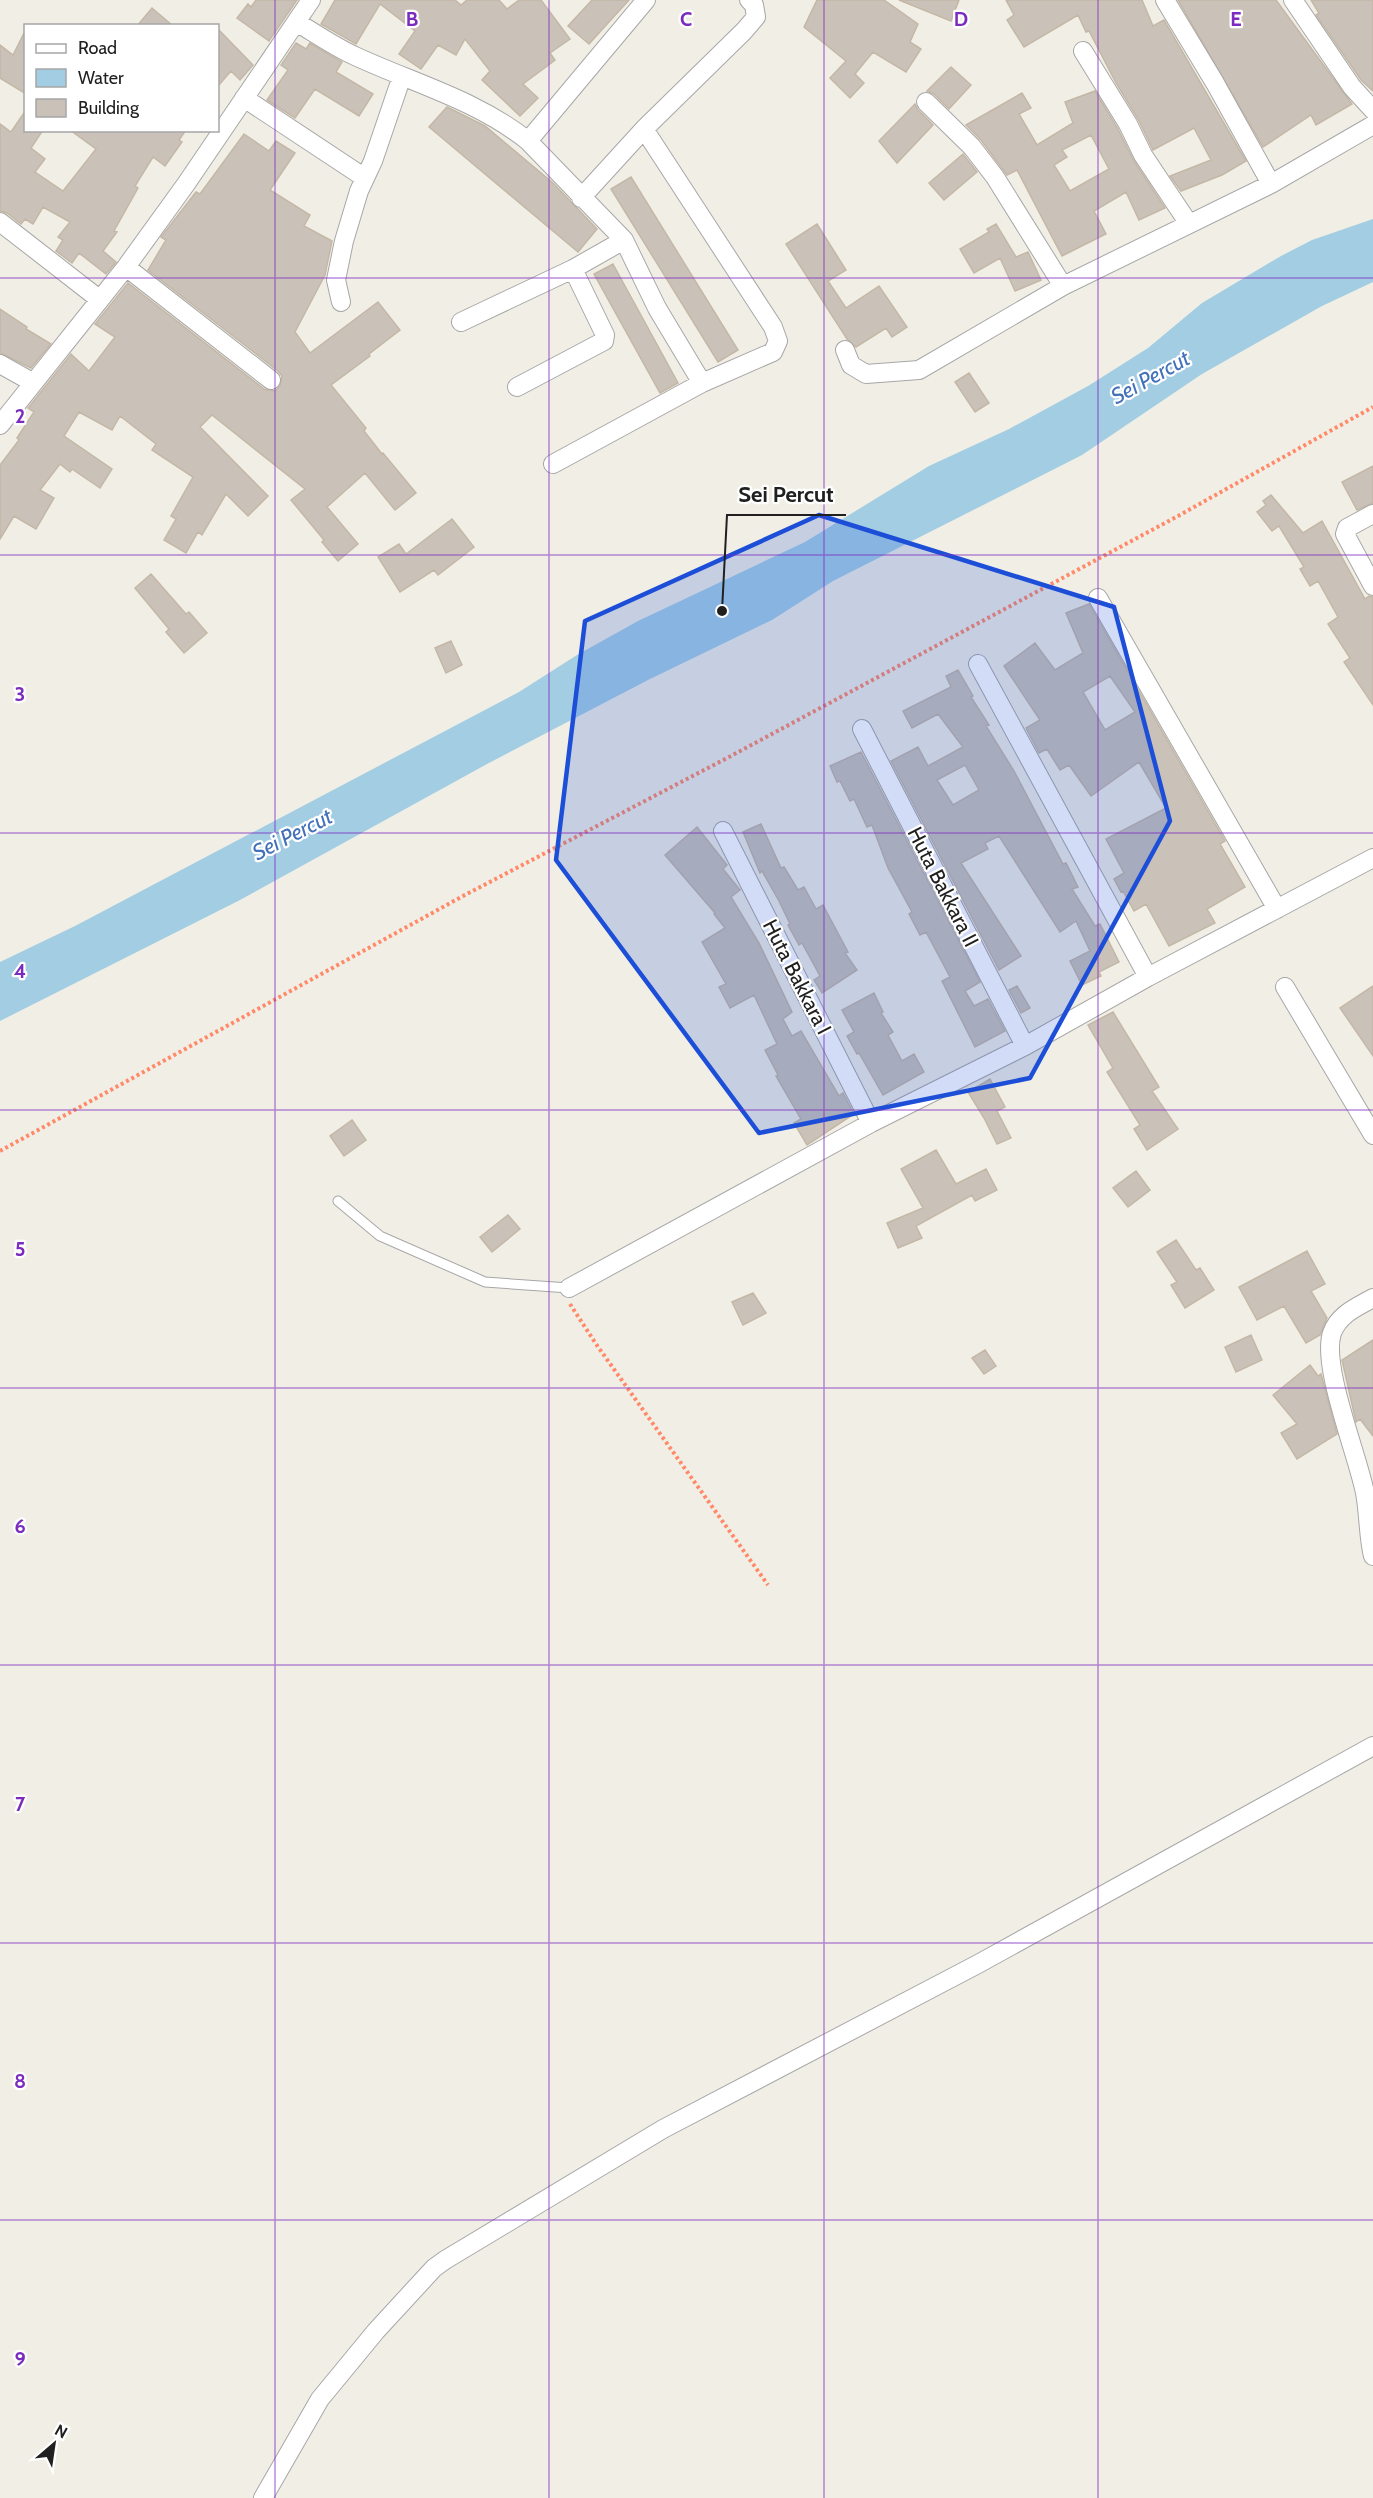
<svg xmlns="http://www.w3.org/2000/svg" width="1373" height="2498" viewBox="0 0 1373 2498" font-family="Cabin,sans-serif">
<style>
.water{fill:#a2cde3}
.building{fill:#cac2b8;stroke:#c4b7a6;stroke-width:1.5;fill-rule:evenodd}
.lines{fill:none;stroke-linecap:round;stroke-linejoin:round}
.service-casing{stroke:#a7a7a7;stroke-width:11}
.minor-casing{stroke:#a7a7a7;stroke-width:20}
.path{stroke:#ff8969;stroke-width:4;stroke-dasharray:3 3;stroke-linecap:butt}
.service{stroke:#fff;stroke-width:9}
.minor{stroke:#fff;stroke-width:18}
.marked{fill:#1d4ed8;fill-opacity:0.2;stroke:#1d4ed8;stroke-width:4.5;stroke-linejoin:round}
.grid{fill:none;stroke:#7b2cbf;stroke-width:1.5;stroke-opacity:0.55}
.labels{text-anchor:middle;stroke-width:4.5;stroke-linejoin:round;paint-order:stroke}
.street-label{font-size:21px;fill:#202020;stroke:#fff}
.water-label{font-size:22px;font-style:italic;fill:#4371b9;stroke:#fff}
.grid-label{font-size:20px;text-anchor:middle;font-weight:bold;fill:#7b2cbf;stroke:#fff;stroke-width:4.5;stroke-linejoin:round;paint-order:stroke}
.leader{fill:none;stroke:#202020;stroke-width:2}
.callout-dot{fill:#202020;stroke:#fff;stroke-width:2}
.callout-label{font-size:22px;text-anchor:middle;font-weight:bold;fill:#202020;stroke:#fff;stroke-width:4.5;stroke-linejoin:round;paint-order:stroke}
</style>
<rect width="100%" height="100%" fill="#f1efe5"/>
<path class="water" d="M 1373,219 L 1373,282 L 1322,306 L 1202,374 L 1082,455 L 833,581 L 772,620 L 648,680 L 487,764 L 240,900 L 0,1021 L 0,962 L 75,926 L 519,692 L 577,655 L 638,621 L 805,542 L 929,466 L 1009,429 L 1088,386 L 1148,348 L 1202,303 L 1281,256 L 1312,240 Z"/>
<path class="building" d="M 256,0 L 297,0 L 269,41 L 237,18 L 248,4 L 251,7 Z
M 335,0 L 455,0 L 461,5 L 467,0 L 499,0 L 507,9 L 519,0 L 541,0 L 570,39 L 550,53 L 555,60 L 523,84 L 538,98 L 520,116 L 482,80 L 490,71 L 465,39 L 456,55 L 438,45 L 421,69 L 399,54 L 415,31 L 380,4 L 356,44 L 321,24 Z
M 592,0 L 629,0 L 589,44 L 568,26 Z
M 817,0 L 884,0 L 918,24 L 910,42 L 921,49 L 906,72 L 873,52 L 855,74 L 864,83 L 850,98 L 830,78 L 846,61 L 804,27 Z
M 899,0 L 959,0 L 951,21 Z
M 1006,0 L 1142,0 L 1153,26 L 1164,20 L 1246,161 L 1222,175 L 1181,191 L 1170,176 L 1211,160 L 1194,128 L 1153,150 L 1138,119 L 1116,83 L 1089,31 L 1086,32 L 1078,15 L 1024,47 L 1007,20 L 1014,15 Z
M 1178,0 L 1276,0 L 1352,104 L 1316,125 L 1311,115 L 1263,147 Z
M 1311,0 L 1373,0 L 1373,91 L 1361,80 L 1316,15 L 1319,13 Z
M 152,8 L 173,26 L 137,26 Z
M 26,29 L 26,94 L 0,78 L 0,45 L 13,55 Z
M 218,29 L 253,65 L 240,80 L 231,71 L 218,86 Z
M 296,43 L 306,49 L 310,43 L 342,62 L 336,72 L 373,94 L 359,116 L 315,89 L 295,118 L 267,100 L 288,70 L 281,65 Z
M 951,67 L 971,85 L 949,109 L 934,94 L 927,91 Z
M 1095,91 L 1118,129 L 1134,161 L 1165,208 L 1139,220 L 1126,192 L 1094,211 L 1106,234 L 1062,256 L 1017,170 L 1007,175 L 981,140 L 966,125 L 1022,93 L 1031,108 L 1019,114 L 1037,145 L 1073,123 L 1065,102 ZM 1091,135 L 1109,169 L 1070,191 L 1054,165 L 1067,157 L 1062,150 Z
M 915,104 L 918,110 L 933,125 L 897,163 L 879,141 Z
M 447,107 L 485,126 L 553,183 L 597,229 L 578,252 L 429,127 Z
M 26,110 L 26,130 L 43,130 L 31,148 L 45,159 L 35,172 L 63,191 L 96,149 L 70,130 L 186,130 L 179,140 L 182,142 L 165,166 L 153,157 L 135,186 L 138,188 L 114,231 L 117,232 L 103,251 L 116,262 L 106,274 L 79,253 L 72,263 L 56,251 L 63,240 L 58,237 L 70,222 L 43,207 L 33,224 L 25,219 L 21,224 L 7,213 L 0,211 L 0,124 L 11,132 Z
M 244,134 L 269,151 L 276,141 L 295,153 L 270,190 L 310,215 L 304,226 L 332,241 L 325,275 L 295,332 L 310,353 L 378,302 L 400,330 L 369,354 L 370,356 L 331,385 L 366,428 L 364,431 L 382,454 L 383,453 L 416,493 L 395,510 L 365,473 L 327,507 L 358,544 L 338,561 L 322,542 L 324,540 L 291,500 L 305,489 L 212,415 L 200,427 L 268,496 L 248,516 L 226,494 L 202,535 L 198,532 L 186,553 L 164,540 L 176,519 L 171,516 L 193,477 L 152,450 L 156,444 L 120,416 L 112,430 L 79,412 L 64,436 L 112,469 L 100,488 L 72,469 L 70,472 L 60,464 L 40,490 L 54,498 L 36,529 L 14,516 L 0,539 L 0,465 L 19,440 L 17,438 L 34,412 L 28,408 L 71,354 L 89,371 L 115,337 L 95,324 L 128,283 L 264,389 L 275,391 L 280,386 L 282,376 L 278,371 L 148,270 L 166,240 L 161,237 L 196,192 L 200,194 Z
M 963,154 L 977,172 L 944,200 L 929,183 Z
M 631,177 L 738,350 L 718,362 L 611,189 Z
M 817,224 L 846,270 L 828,281 L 846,308 L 879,286 L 907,327 L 892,337 L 886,328 L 856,347 L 847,339 L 786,244 Z
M 996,224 L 1016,257 L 1028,252 L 1041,280 L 1015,291 L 1000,258 L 974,273 L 960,249 L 989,232 L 987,229 Z
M 613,264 L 678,383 L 660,393 L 594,274 Z
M 0,309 L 27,327 L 26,329 L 51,344 L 31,368 L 0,353 Z
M 969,373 L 989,403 L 975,412 L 955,382 Z
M 1373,466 L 1373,503 L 1357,510 L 1342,482 Z
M 1271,495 L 1303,533 L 1322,521 L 1365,599 L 1369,596 L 1373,597 L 1373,705 L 1344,662 L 1350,658 L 1328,624 L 1338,617 L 1318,581 L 1310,586 L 1300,569 L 1304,567 L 1279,526 L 1272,531 L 1257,512 L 1266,505 L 1263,501 Z
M 452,519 L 474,547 L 438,575 L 434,570 L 400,592 L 378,557 L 399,544 L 406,554 Z
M 151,574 L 186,614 L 189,612 L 207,633 L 184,653 L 166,632 L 169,629 L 135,588 Z
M 1089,604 L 1225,841 L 1220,844 L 1245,887 L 1207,909 L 1215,923 L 1169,946 L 1146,904 L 1134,911 L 1123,891 L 1121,892 L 1114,879 L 1124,873 L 1106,839 L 1166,808 L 1139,762 L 1091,796 L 1069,765 L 1060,770 L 1047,749 L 1039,753 L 1026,728 L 1040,720 L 1004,666 L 1035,643 L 1055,670 L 1083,653 L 1066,613 ZM 1110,676 L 1135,712 L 1105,730 L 1083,692 Z
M 451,641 L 462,665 L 446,673 L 435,648 Z
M 958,670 L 973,696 L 971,697 L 989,725 L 986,726 L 1014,771 L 1063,864 L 1066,863 L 1078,887 L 1072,889 L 1095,926 L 1100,924 L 1119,962 L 1099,972 L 1101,976 L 1082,985 L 1070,961 L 1090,951 L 1076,921 L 1060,932 L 999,836 L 985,843 L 988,849 L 961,863 L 1021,956 L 999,970 L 891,761 L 918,747 L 928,766 L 963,747 L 938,714 L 912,728 L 903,711 L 951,687 L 946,676 ZM 965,765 L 979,790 L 953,805 L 937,780 Z
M 861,752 L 980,982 L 965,991 L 974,1006 L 988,999 L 1005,1031 L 975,1047 L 942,981 L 950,977 L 926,932 L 920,935 L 909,914 L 912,912 L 888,868 L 872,825 L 867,827 L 854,799 L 850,801 L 840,781 L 837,782 L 830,766 Z
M 761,824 L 781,868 L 784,867 L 798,890 L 804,887 L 816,909 L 823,905 L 848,952 L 845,953 L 857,970 L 822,993 L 814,980 L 820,976 L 802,943 L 799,945 L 788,925 L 790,924 L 779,901 L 762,871 L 760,873 L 743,832 Z
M 697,827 L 727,865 L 723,869 L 740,890 L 731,897 L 759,943 L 792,1012 L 783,1019 L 792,1036 L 801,1031 L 839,1096 L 843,1093 L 854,1114 L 807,1145 L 794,1123 L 801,1119 L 776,1076 L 778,1075 L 765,1050 L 777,1044 L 754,995 L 730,1008 L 719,987 L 726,984 L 702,942 L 725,928 L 714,914 L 715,913 L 665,855 Z
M 1017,986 L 1030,1008 L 1021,1013 L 1009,990 Z
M 1373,986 L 1373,1056 L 1340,1008 Z
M 874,993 L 883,1012 L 881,1013 L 893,1032 L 888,1035 L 902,1061 L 914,1054 L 924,1072 L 883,1095 L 859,1053 L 857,1054 L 847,1036 L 854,1032 L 842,1010 Z
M 1113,1012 L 1159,1087 L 1152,1091 L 1178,1129 L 1147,1150 L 1134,1129 L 1140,1125 L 1107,1072 L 1113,1068 L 1088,1025 Z
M 990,1079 L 1005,1107 L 997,1111 L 1011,1138 L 997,1144 L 984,1118 L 968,1092 Z
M 352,1120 L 366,1140 L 344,1156 L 330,1136 Z
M 936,1150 L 956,1184 L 986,1169 L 997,1190 L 975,1201 L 972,1195 L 916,1226 L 922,1238 L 898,1248 L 887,1223 L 923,1208 L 901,1169 Z
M 1136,1171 L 1150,1190 L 1128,1207 L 1113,1188 Z
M 508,1215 L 520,1229 L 492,1252 L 480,1237 Z
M 1176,1240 L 1196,1270 L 1200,1268 L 1214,1290 L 1185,1308 L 1171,1285 L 1177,1282 L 1157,1252 Z
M 1307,1251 L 1325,1284 L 1311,1291 L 1327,1318 L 1320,1335 L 1306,1343 L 1284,1306 L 1257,1320 L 1239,1287 Z
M 753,1293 L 766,1313 L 743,1325 L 732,1302 Z
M 1251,1335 L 1262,1360 L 1236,1372 L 1225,1347 Z
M 1373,1340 L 1373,1436 L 1360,1419 L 1356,1422 L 1342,1360 Z
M 985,1350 L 996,1366 L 984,1374 L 972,1358 Z
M 1310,1365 L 1318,1376 L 1321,1374 L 1337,1434 L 1297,1459 L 1281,1433 L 1297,1424 L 1273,1395 Z"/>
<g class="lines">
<g class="service-casing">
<path id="service" d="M 338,1201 L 380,1236 L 485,1282 L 569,1288"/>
</g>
<g class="minor-casing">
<path id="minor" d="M 1165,0 L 1215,83 L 1271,184
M 1293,0 L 1352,87 L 1373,110
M 296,22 C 315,33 335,47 355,56 C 413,83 477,100 528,141 L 646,0
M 1083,51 L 1128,124 L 1143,155 L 1189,224
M 244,98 L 365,178
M 926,102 L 972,147 L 995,177 L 1063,286
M 528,141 L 624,240 L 657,308 L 702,383 L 773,352 L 778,341 L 773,327 L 644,129
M 581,198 L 644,129 L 744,31 L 756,17 L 754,5 L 749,0
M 0,222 L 99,299
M 126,267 L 271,380
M 341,302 L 336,280 L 344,241 L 359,191 L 373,161 L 402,76
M 461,322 L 573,269 L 624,240
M 845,350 L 851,365 L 866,374 L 919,370 L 1063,286 L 1271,184 L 1373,125
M 0,364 L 32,382
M 517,387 L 604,341 L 605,335 L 573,269
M 0,425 L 126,267 L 186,184 L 311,0
M 553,464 L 702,383
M 1373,514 L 1347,528 L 1345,534 L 1373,586
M 1098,598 L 1277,909
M 978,664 L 1148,977
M 862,729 L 1025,1046
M 723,831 L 871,1123
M 1285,987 L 1373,1135
M 569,1288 L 871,1123 L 1025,1046 L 1148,977 L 1373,858
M 1373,1298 C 1357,1307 1339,1314 1332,1333 C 1321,1366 1358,1456 1365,1493 C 1369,1514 1368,1536 1373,1556
M 263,2498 L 320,2399 L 376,2331 L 434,2268 L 445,2260 L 663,2129 L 978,1964 L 1373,1746"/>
</g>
<path class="path" d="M 0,1151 L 463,896 L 729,757 L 1178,516 L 1373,407
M 570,1304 L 596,1344 L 768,1585"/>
<use href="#service" class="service"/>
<use href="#minor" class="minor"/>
</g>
<path class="marked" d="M 819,515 L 1114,607 L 1170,821 L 1030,1078 L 759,1133 L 556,860 L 585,621 Z"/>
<path class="grid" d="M 275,0 L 275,2498M 549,0 L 549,2498M 824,0 L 824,2498M 1098,0 L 1098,2498M 0,278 L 1373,278M 0,555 L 1373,555M 0,833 L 1373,833M 0,1110 L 1373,1110M 0,1388 L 1373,1388M 0,1665 L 1373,1665M 0,1943 L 1373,1943M 0,2220 L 1373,2220"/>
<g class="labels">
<g class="street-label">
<text transform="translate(943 887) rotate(63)" y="7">Huta Bakkara II</text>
<text transform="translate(797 977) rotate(63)" y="7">Huta Bakkara I</text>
</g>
<g class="water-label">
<text transform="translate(1150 377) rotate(-29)" y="8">Sei Percut</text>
<text transform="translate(292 834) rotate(-27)" y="8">Sei Percut</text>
</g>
</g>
<g class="grid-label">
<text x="412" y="26">B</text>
<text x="686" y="26">C</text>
<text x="961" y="26">D</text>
<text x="1236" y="26">E</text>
<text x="20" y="423">2</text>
<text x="20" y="701">3</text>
<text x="20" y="978">4</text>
<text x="20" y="1256">5</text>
<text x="20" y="1533">6</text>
<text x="20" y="1811">7</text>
<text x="20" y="2088">8</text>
<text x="20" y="2366">9</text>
</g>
<path class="leader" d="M722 611L727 515H846"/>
<circle class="callout-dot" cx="722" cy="611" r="6"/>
<g class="callout-label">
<text x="786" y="502">Sei Percut</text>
</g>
<rect x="24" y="24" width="195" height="108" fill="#ffffff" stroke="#a6a6a6" stroke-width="1.5"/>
<rect x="36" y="44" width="30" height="9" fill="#ffffff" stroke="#a6a6a6" stroke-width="1.5"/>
<text x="78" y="54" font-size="18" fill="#202020">Road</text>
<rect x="36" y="69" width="30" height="18" fill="#a2cde3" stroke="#a6a6a6" stroke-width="1.5"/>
<text x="78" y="84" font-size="18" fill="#202020">Water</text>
<rect x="36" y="99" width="30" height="18" fill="#cac2b8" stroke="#a6a6a6" stroke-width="1.5"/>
<text x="78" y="114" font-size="18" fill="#202020">Building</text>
<g transform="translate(54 2444) rotate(29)" stroke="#ffffff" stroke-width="4.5" paint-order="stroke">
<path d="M0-4.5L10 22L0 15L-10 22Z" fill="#202020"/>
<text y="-9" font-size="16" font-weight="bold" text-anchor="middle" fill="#202020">N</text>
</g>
</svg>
